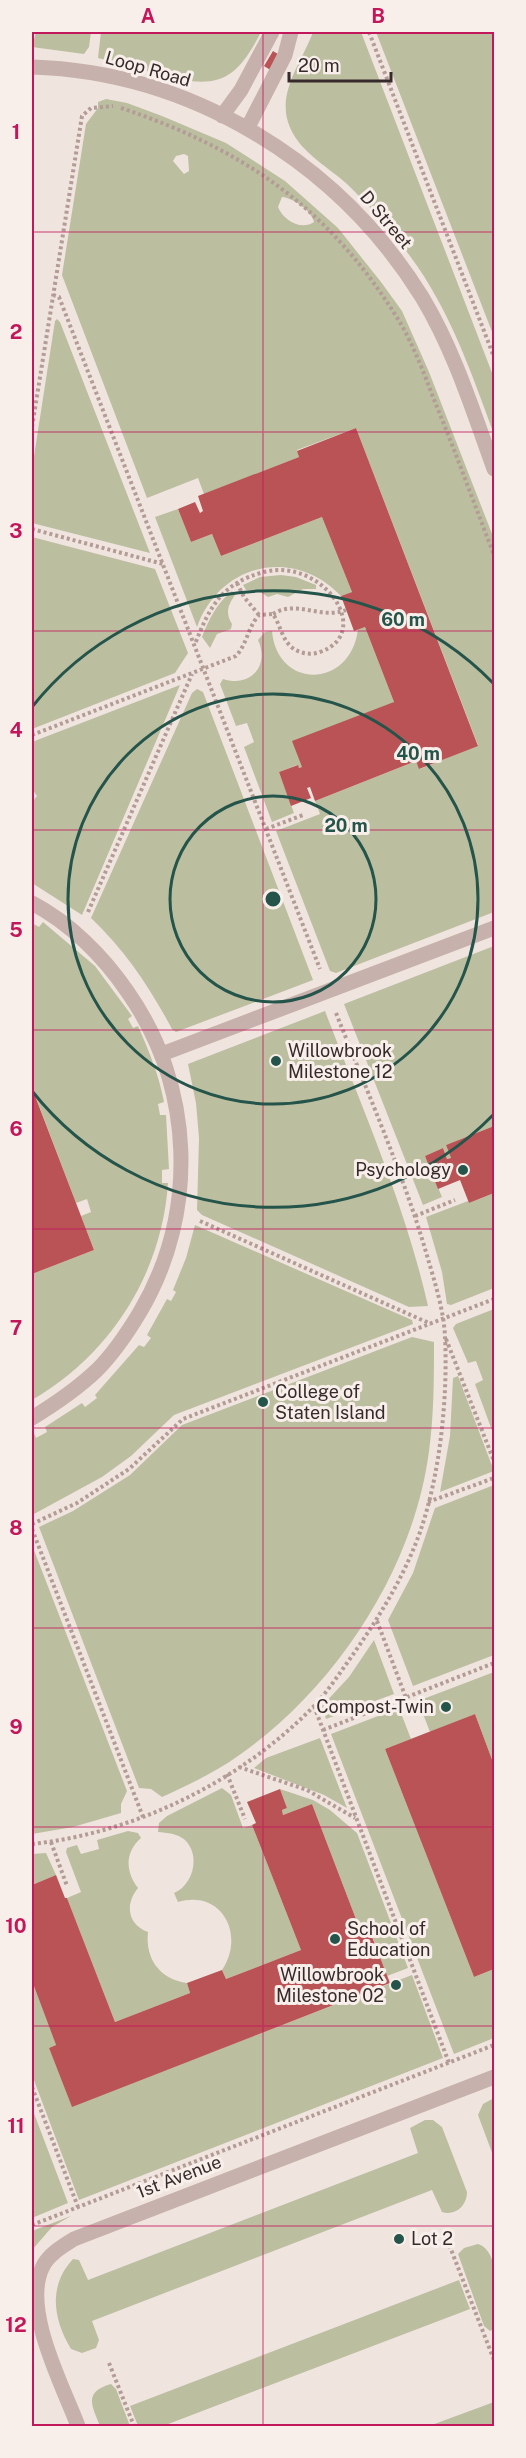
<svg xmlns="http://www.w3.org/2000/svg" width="526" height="2458" viewBox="0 0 526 2458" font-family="'Public Sans',sans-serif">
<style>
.green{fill:#bcbea0;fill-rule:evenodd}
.building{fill:#ba5355}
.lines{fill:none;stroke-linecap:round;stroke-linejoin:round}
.path{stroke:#b39b96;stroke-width:4;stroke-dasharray:3 3;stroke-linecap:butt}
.pedestrian{stroke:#c7b1ac;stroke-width:15}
.minor{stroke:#c7b1ac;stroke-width:15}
.grid{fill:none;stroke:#c2185b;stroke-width:1.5;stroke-opacity:0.55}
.ring{fill:none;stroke:#24544a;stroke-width:3}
.poi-dot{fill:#24544a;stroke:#f8efeb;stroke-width:2}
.labels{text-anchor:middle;stroke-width:6;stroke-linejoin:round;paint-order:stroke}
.street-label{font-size:18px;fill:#362b2a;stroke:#f8efeb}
.poi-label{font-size:18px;fill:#362b2a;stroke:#f8efeb;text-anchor:start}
.centre{fill:#24544a;stroke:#f8efeb;stroke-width:3}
.ring-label{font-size:18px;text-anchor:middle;font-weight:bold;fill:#24544a;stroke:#f8efeb;stroke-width:6;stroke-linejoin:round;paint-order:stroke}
.neatline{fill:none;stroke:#c2185b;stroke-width:2}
.grid-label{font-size:20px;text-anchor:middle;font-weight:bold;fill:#c2185b}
</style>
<rect width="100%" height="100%" fill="#f0e4df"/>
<path class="green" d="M 36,32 L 91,32 L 89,47 L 84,54 L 32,47 Z
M 101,32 L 261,32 C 235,84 215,89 161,75 C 140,69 119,64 98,58 Z
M 313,32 L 361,32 L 494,378 L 494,434 C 471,372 450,310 410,256 C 391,231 370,206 347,184 C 326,165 297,151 288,122 C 278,90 303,60 313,32 Z
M 376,32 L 494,32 L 494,337 Z
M 106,99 L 127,103 L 162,116 L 226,143 L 285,181 L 338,228 L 381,282 L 402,311 L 429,372 L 494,539 L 494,912 L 336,973 L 330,971 L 276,831 L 320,814 L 315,801 L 416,761 L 420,769 L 478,745 L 356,428 L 297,450 L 299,457 L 204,494 L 198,478 L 147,498 L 62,275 L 86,124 L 98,108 L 98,102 ZM 184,154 L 188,156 L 189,171 L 184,174 L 173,161 L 176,156 ZM 282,197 C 293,198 311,210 314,222 C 301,231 283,220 278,207 Z
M 57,319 L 60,322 L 150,553 L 32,523 L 32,469 L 55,321 Z
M 178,509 L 191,542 L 212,534 L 221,556 L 322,517 L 352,592 L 341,596 C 294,546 220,563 197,627 L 155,517 Z
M 32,537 L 155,569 L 188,653 L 175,673 L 32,729 Z
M 281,575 L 296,577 L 316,585 L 316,589 L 303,589 L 288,597 L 277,594 L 268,597 L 257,590 L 246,590 L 243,585 L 260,577 Z
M 232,591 L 235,595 C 228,605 225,613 232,624 L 231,629 L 217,634 L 210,648 L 202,637 C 209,619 217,603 232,591 Z
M 365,627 L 394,702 L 302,767 L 299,768 L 297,765 L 279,772 L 294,813 L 272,822 L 244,747 L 254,742 L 247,723 L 236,726 L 220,684 L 223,679 C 250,688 270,666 258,640 L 265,632 L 272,631 C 277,690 351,689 358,629 Z
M 180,685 L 82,915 L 32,883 L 32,802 L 37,796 L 32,789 L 33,785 L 32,742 Z
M 197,689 L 203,692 L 313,980 L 176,1032 L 172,1029 C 150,988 126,951 91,918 L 192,693 Z
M 43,922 L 95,966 L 132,1016 L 128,1019 L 133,1028 L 138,1026 C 149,1051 159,1075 164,1102 L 158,1104 L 160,1115 L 166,1115 L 169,1169 L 162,1170 L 162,1183 L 168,1183 C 162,1274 110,1355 32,1400 L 32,1274 L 94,1250 L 81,1216 L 91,1212 L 87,1199 L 76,1203 L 32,1087 L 32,923 L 39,927 Z
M 494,946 L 494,1126 L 446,1145 L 451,1158 L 447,1159 L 443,1148 L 425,1156 L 442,1197 L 423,1205 L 344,1004 Z
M 325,1011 C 362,1108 405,1204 428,1306 L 409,1307 L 202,1215 L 197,1210 L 199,1138 L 196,1103 L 188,1064 Z
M 494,1193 L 494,1288 L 451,1305 L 447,1304 L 442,1272 L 426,1217 L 468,1201 L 469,1203 Z
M 195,1225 L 412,1320 L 413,1324 L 174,1415 L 131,1456 L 102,1477 L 34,1514 L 32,1509 L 32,1434 L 34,1433 L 36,1438 L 47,1432 L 45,1427 L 82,1403 L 85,1407 L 97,1398 L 95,1395 L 139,1345 L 144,1347 L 151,1338 L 147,1335 L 167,1299 L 171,1301 L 176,1292 L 173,1290 L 186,1258 Z
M 494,1309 L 494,1436 L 475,1384 L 483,1380 L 476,1361 L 468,1363 L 453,1328 L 456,1324 Z
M 412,1337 L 434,1342 C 434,1379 434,1415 429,1451 C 414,1569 335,1689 238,1756 C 214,1773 188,1785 162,1797 L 151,1789 L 139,1788 L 39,1527 L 73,1511 L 130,1475 L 182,1425 Z
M 458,1376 L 494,1471 L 440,1492 L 450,1436 L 453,1378 Z
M 494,1485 L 494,1655 L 413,1686 L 388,1620 L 413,1573 L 435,1508 Z
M 32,1545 L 127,1791 L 121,1804 L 121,1813 L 73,1827 L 32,1834 Z
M 374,1640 L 394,1694 L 326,1719 L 322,1706 L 349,1677 Z
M 494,1672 L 494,1765 L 475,1714 L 430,1732 L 418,1701 Z
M 399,1708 L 411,1739 L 385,1749 L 474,1977 L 494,1969 L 494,2038 L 454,2054 L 331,1734 Z
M 320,1738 L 347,1808 L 324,1795 L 254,1768 L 266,1758 Z
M 222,1788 L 231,1795 L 243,1828 L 252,1825 L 301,1950 L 226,1979 L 222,1970 C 246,1934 221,1889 178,1902 L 174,1893 C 193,1885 201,1856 185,1840 C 177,1833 167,1833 158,1832 L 159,1823 L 167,1816 Z
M 280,1789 L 313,1800 L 330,1810 L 357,1833 L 408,1968 L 387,1976 L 368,1925 L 359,1927 L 312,1804 L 283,1815 L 282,1810 L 287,1808 Z
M 128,1831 L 138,1833 L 141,1838 C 125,1852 125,1871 138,1888 C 125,1904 127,1924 148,1932 C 145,1959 160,1979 187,1983 L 190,1993 L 115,2022 L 67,1898 L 81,1892 L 66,1852 L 67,1848 L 77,1845 L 81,1854 L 99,1849 L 97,1840 Z
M 46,1853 L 56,1875 L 32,1885 L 32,1854 Z
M 412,1975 L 443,2058 L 79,2200 L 32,2075 L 32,1981 L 56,2045 L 49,2048 L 72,2106 Z
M 494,2098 L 494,2158 L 478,2115 L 483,2104 Z
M 32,2108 L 68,2203 L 32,2218 Z
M 425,2120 L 433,2120 L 442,2127 L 467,2192 C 467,2206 455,2216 442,2212 L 432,2190 L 92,2321 L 99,2340 L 96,2348 L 82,2353 L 71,2349 C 53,2319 48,2286 73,2259 L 79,2260 L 88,2280 L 384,2166 L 418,2153 L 410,2128 Z
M 71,2216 L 52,2227 L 32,2250 L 32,2231 Z
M 478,2244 C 503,2252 495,2306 494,2329 L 490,2331 L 484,2326 L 458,2254 L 464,2248 Z
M 459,2280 L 470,2309 L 163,2426 L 138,2426 L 130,2406 Z
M 111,2384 L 116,2389 L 130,2426 L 100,2426 C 92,2406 83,2392 111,2384 Z
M 494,2402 L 494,2426 L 429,2426 Z"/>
<path class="building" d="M 273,51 L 281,56 L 272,71 L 264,66 Z
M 356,428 L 478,746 L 419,769 L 416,761 L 315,801 L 310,787 L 307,788 L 311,798 L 291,806 L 279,772 L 298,765 L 299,768 L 302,767 L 292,741 L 394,702 L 365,627 L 354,631 L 341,596 L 352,592 L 322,517 L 221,556 L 212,534 L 191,542 L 178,509 L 195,502 L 200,513 L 203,511 L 198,496 L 299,457 L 297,451 Z
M 32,1088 L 94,1250 L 32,1274 Z
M 494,1126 L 494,1193 L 469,1203 L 460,1180 L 438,1189 L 425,1156 L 443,1148 L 447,1159 L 451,1158 L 446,1145 Z
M 475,1714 L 494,1765 L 494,1969 L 474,1977 L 385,1749 Z
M 280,1789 L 287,1808 L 282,1810 L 283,1815 L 312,1804 L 359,1927 L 367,1924 L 390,1983 L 72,2107 L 49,2048 L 56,2045 L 32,1981 L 32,1885 L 56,1875 L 65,1898 L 67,1898 L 115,2022 L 190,1993 L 187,1983 L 222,1970 L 226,1979 L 301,1950 L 252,1825 L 256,1823 L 247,1802 Z"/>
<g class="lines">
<path class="path" d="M 369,32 L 494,357
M 121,108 C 241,148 328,207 396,316 C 414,344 425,377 437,407 C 457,456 475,506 494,555
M 53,295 L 59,297 L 320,969
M 32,427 L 82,116 L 91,108 L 113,106
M 32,529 L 163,564
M 237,583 L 244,597 L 259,615
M 273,614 C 297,599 321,620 346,610
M 32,735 L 236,656 C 247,644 248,627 259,615 L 273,614 C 281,626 282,641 294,649 C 302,654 312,655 320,652 C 375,633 323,557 264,572 C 222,583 210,606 195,644
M 266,829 L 303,815
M 88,912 L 192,674
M 415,1216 L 455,1200
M 200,1221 L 431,1324
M 446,1339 L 494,1461
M 428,1502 L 494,1478
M 32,1524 L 77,1503 L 129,1469 L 183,1419 L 494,1299
M 32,1529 L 143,1817
M 377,1621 L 406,1698
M 314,1706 L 449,2063
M 323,1730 L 494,1663
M 239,1767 L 307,1790 L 355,1818
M 227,1774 L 245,1819
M 51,1842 L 67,1886
M 32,1844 C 135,1833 242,1781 315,1705 C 327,1692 337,1677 347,1663 C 376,1622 403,1580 420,1532 C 440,1475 448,1397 445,1337 C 444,1311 435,1283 428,1259 C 404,1175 368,1094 336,1013
M 32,2087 L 78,2207
M 32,2225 L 494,2045
M 445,2234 L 494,2360
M 109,2363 L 134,2426"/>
<path class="pedestrian" d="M 32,903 C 70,923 103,956 127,991 C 194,1086 199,1212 140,1312 C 128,1332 114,1353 97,1370 C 77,1389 55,1404 32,1418
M 162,1054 L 494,928"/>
<path class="minor" d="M 32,67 C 191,72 338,162 422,297 C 454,350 473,411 494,469
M 222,116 L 241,90 L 272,32
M 248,127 L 285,55 L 291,32
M 78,2426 C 63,2386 21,2308 43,2266 C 49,2254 63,2246 74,2239 L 494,2077"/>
</g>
<path class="grid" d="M 263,32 L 263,2426M 32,232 L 494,232M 32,432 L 494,432M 32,631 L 494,631M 32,830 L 494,830M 32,1030 L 494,1030M 32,1229 L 494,1229M 32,1428 L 494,1428M 32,1628 L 494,1628M 32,1827 L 494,1827M 32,2026 L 494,2026M 32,2226 L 494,2226"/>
<g class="ring">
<circle cx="273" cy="899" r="103"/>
<circle cx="273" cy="899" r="205"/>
<path d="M493 1115A308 308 0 0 1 32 1091M32 707A308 308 0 0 1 493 683"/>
</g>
<g class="poi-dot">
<circle cx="276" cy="1061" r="6"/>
<circle cx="463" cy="1170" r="6"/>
<circle cx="263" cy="1402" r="6"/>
<circle cx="446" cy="1707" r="6"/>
<circle cx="335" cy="1939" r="6"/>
<circle cx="396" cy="1985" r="6"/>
<circle cx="399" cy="2239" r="6"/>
</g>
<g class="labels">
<g class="street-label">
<text transform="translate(148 69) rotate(16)" y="6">Loop Road</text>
<text transform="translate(386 220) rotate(50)" y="6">D Street</text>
<text transform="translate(179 2177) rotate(-21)" y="6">1st Avenue</text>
</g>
<g class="poi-label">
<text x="288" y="1057">Willowbrook<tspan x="288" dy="21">Milestone 12</tspan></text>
<text x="451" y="1176" text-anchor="end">Psychology</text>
<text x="275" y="1398">College of<tspan x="275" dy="21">Staten Island</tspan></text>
<text x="434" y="1713" text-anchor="end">Compost-Twin</text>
<text x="347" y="1935">School of<tspan x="347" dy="21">Education</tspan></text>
<text x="384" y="1981" text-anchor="end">Willowbrook<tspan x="384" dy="21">Milestone 02</tspan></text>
<text x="411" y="2245">Lot 2</text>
</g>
</g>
<circle cx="273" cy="899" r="9" class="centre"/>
<g class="ring-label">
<text x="403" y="626">60 m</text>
<text x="418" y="760">40 m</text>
<text x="346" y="832">20 m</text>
</g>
<rect width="526" height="2458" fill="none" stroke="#f8efeb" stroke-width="66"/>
<path d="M289 72v9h102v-9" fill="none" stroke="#362b2a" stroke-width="3"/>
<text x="298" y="72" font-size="18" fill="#362b2a" stroke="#f8efeb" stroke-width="4.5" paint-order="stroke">20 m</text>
<rect x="33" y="33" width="460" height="2392" class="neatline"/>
<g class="grid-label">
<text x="148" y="23">A</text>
<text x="378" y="23">B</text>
<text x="16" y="139">1</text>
<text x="16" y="339">2</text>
<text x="16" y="538">3</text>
<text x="16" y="737">4</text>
<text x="16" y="937">5</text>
<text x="16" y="1136">6</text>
<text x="16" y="1335">7</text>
<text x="16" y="1535">8</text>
<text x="16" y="1734">9</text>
<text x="16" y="1933">10</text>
<text x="16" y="2133">11</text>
<text x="16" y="2332">12</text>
</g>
</svg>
